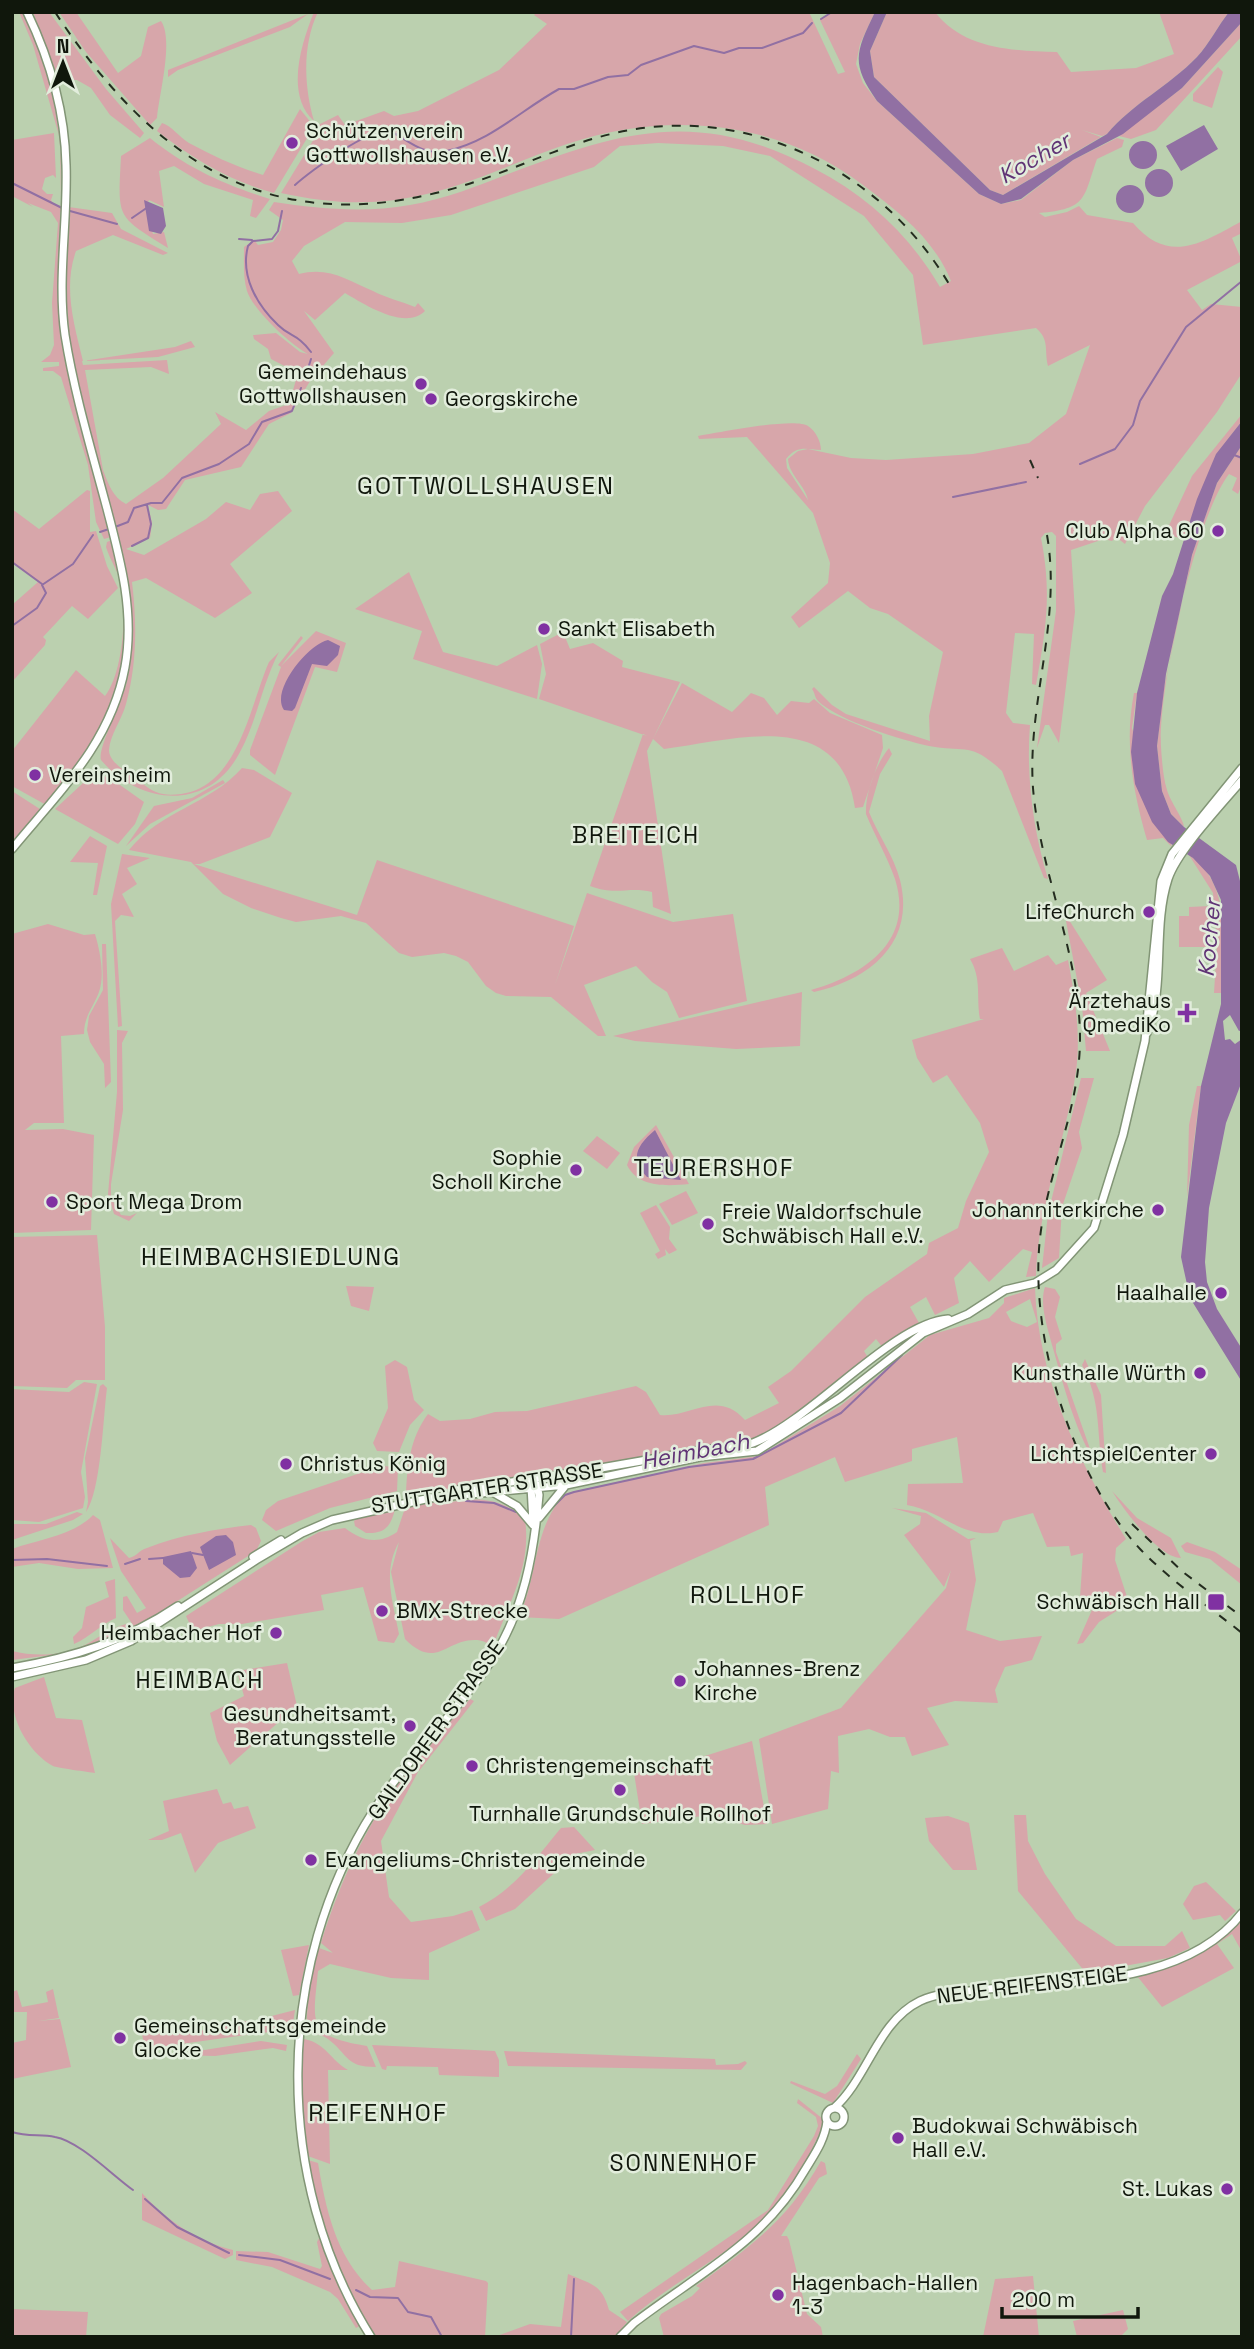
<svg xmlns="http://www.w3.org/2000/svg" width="1254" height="2349" viewBox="0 0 1254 2349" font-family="'Space Grotesk',sans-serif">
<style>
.green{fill:#d7a6aa;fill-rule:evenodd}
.water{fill:#9170a3}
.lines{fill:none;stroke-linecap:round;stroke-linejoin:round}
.stream{stroke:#9170a3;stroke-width:2}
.secondary-casing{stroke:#829576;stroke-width:10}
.primary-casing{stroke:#829576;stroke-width:10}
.secondary{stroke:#fff;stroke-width:7}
.primary{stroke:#fff;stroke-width:7}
.rail{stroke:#242c1f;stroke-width:2;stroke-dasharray:9 9;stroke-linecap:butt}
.poi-dot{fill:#8031a2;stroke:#e2eddc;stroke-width:2.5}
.labels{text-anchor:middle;stroke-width:5;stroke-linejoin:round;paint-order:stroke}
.poi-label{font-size:21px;fill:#10170c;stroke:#e2eddc;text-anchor:start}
.street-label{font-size:21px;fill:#10170c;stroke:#e2eddc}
.water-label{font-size:23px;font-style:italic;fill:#603375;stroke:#e2eddc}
.neighbourhood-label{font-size:23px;letter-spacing:2px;fill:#10170c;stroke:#e2eddc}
.quarter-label{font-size:24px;letter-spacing:2px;fill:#10170c;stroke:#e2eddc}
</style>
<rect width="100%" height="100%" fill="#bbd0af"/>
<path class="green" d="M 19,12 L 25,12 C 52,78 64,129 61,200 L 60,139 L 33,45 Z
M 33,12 L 49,12 L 106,89 L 144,133 L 140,138 L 110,115 L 91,88 L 77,80 L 58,79 Z
M 59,12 L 76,12 L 118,73 L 141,56 L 148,27 L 161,21 C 174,40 159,95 157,118 L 150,125 L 86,52 Z
M 314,12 L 318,12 C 302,45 304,87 314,121 C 285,95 301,44 314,12 Z
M 537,12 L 809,12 L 838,74 L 845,72 L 820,20 L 833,12 L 875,12 L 860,44 L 856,64 L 863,83 L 877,101 L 979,194 L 1001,204 L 1021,200 L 1073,160 L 1117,138 L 1124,140 L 1122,147 L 1097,159 C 1083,198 1088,209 1039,213 L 1045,217 L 1067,212 L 1079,206 L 1087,215 L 1133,223 C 1169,265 1202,243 1242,221 L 1242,233 L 1232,238 L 1242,261 L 1187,290 L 1202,310 L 1211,304 L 1242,307 L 1242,373 L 1217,412 L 1145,506 L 1125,544 L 1116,537 L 1112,541 L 1104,539 L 1071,550 L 1075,612 L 1059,743 L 1049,725 L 1045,725 L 1037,748 L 1056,611 L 1056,536 L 1052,532 L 1045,533 L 1041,538 C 1052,594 1046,629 1036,685 L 1032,684 L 1034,634 L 1015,633 L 1006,713 L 1013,723 L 1030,725 C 1026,776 1033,830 1048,879 L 1044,878 L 1002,771 C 970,741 966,753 929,746 C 901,740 840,721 819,702 C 814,697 816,695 812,689 L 814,687 L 832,705 L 846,714 L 930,741 L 929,716 L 943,652 L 888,614 L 870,608 L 848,591 L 799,628 L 791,617 L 828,583 L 830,563 L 813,513 L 747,437 L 699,439 L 698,436 C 718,433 794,417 808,426 C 816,431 821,442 821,450 C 806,449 797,445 786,459 L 787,468 L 808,500 C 805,485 789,475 788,459 L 798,451 L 808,449 L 851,458 L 886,460 L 973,454 L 1029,443 L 1066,414 L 1090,345 L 1048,366 C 1044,350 1050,340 1036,328 L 923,345 L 913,275 L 864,216 L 770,156 L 723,146 L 658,143 L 620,146 L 594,167 L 451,215 L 402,223 L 345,222 L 304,246 L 292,261 L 299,274 C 328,266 348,280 373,291 C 386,298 401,301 415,307 L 418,303 L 425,311 C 405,331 364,304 345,293 L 315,320 L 304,311 L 334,353 L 310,381 L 291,413 L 269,424 L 241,467 L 185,480 L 166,509 L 158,510 L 148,505 L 152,523 L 150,538 L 126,549 L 144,555 L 206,519 L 226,502 L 250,510 L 260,494 L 278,491 L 292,511 L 230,564 L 252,593 L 215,618 L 146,578 L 132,582 C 137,623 137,664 126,704 C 122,719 110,735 109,750 C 109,764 132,775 142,783 C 155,794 164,796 181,794 C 239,786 250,705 269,662 L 279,652 C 262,684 257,721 240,752 C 209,812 141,806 101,760 C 97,750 122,701 126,685 C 139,635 129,584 118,535 L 104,539 L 96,522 L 88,465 L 61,377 L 53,371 L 43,371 L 43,368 L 59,366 L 59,362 L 41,362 L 50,355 L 54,345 L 52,303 L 58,223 L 51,212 L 28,203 L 33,207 L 12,196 L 12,140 L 54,133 L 56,178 L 53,175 L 45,178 L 42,189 L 47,194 L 53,194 L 51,200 L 54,205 L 112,213 L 121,229 L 168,253 L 163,255 L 113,235 L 76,251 C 63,287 74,324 83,361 L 175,347 L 191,341 L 195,347 L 158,357 L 82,361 L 83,365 L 167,360 L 169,374 L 151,367 L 85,370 L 103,470 C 108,483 113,498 126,504 L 163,478 L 221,424 L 215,412 L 246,430 L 269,411 L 289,404 L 298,373 L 271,359 L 268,349 L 254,339 L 253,335 L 276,333 L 300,352 L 308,354 C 291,345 253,310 247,291 C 243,278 244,261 244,247 L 254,240 L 258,245 L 273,242 L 281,230 L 283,220 L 269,210 L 274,202 C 319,209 365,213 410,205 C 447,199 482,184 516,171 C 629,128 703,110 815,169 C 869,197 910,236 940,287 L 951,281 C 934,239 899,212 863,185 C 778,120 667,110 567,144 C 514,162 462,189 407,198 C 365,206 322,202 281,193 L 317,134 L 318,125 L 338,115 L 345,125 L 384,111 L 394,116 L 418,111 L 499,70 L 547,24 L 534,15 ZM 60,212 L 68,213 L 64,275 L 71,352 L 114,523 L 65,353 L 59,311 Z
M 887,12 L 935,12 C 963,49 1013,51 1057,52 L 1071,72 L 1136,68 L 1174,54 L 1159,12 L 1229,12 C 1218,26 1209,44 1197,57 C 1169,86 1132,104 1107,134 L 1102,136 L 1082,130 L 1101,137 L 1003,195 L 990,190 L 874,77 L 870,51 Z
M 308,14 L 290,27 L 178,70 L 168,77 L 168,70 Z
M 1242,22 L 1242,36 L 1156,130 L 1131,139 L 1119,136 L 1182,88 Z
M 1218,67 L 1223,72 L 1212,108 L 1193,101 L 1193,94 Z
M 300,109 L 312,124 L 312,130 L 274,193 C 230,181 193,159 157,131 L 162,123 C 172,126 179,137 189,143 C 213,156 237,167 263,175 Z
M 150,138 C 187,168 225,185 270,199 L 256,218 L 250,216 L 253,200 L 204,184 L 174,166 L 159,171 L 164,207 L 149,200 L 146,207 L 153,234 L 164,232 L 168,248 C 115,215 118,219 121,156 Z
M 1242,414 L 1242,421 L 1216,455 L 1183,539 L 1165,534 L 1192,476 Z
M 1242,445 L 1242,484 L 1238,494 L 1232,490 L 1237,478 L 1229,474 C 1195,518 1158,690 1161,747 C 1162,761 1163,777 1167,790 C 1170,801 1184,820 1184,827 L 1171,814 L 1162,791 L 1157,746 L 1164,688 L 1192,555 L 1217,483 Z
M 87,490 L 90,491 L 90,532 L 96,531 L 107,566 L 118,588 L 88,619 L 72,606 L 43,637 L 46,640 L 45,645 L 12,682 L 12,605 L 38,582 L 12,563 L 12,509 L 39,529 Z
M 112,540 C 143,663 119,708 48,806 L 12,786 L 12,751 L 76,670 L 105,696 C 123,673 127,614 121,584 C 118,571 110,560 106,547 L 107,542 Z
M 409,572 L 443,652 L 497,666 L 537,645 L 542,664 L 537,699 L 413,659 L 422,631 L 355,609 Z
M 316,631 L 346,643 L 337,672 L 315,667 L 275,775 L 250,755 L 250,750 L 281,667 L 278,665 L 301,636 L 303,638 L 281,666 Z
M 563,632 L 570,649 L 593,643 L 623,661 L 622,667 L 680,682 L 653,739 L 682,683 L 732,712 L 751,693 L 764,698 L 777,715 L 791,701 L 809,703 L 814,699 L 830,713 L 882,735 L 883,748 L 863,807 L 855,808 C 840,706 735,740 664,749 L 653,739 L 647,751 L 671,914 L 653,907 L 652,892 C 629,886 616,896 590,886 L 643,734 L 647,736 L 539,699 L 546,674 L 540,644 Z
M 1134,693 L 1137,693 L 1132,728 L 1172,847 L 1163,838 L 1147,840 C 1133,791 1124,744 1134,693 Z
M 889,748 L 892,754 L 880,774 L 869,812 C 878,835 894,856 900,880 C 916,943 869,980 814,992 L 811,990 C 863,975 915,942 895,879 C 887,856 875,836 866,814 C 865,793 876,764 889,748 Z
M 242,768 L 254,770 L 292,793 L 270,837 L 200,864 L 194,864 L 357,915 L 377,860 L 574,926 L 555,985 L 587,893 L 673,922 L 733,914 L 747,1001 L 679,1018 L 667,992 L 652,982 L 636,966 L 584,985 L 606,1036 L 598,1036 L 551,997 L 506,996 L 496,993 L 486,986 L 468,962 L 456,956 L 444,953 L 412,957 L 399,953 L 366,923 L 341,916 L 296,922 L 281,918 L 251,908 L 223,894 L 191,862 L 129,850 C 161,810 209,805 242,768 Z
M 95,772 L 113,780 L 144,802 L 135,824 L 118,844 L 55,809 Z
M 223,780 L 225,783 L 150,824 L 126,846 L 154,806 L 192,798 Z
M 12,791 L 43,811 L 12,844 Z
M 90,836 L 107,846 L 97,895 L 93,895 L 98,863 L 70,862 Z
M 122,854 L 150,858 L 127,868 L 137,884 L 122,894 L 134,917 L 121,915 L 115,921 L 122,1026 L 118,1027 L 111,904 Z
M 1189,855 C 1234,885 1222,947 1221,993 L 1214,993 L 1217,945 L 1213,893 Z
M 1210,906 L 1209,947 L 1179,947 L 1179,916 L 1189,916 L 1189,907 Z
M 1069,920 L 1107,980 L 1086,993 L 1110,1051 L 1086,1051 L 1082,1006 L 1066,921 Z
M 48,924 L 84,935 L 95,934 C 100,951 105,975 99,992 C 93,1008 84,1016 84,1034 L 61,1036 L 64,1123 L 34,1123 L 25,1130 L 63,1129 L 94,1135 L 91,1230 L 12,1233 L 12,934 Z
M 102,944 L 106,944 L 111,1082 L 105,1088 L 104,1064 L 90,1042 L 87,1030 L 89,1016 L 103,990 Z
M 1002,948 L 1014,971 L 1048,955 L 1056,965 L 1068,960 C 1075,996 1081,1035 1076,1071 C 1066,1141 1038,1205 1036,1276 L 1026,1277 L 1032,1252 L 1023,1249 L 989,1282 L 970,1261 L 954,1278 L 959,1303 L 935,1315 L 926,1297 L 910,1307 L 919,1323 L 884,1349 L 876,1339 L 864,1351 L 870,1361 L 833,1389 L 769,1431 L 744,1443 L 705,1445 L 539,1476 L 406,1495 C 407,1466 410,1438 428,1414 L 440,1421 L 470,1419 L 495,1412 L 527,1411 L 636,1386 L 646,1392 L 660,1415 C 691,1418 717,1389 745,1420 L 779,1403 L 768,1387 L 791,1371 L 865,1297 L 927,1254 L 929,1243 L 958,1228 L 966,1201 L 989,1152 L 980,1123 L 947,1075 L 933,1083 L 917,1058 L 912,1040 L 984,1019 L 980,1019 C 976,997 982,979 970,959 Z
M 802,992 L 800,1046 L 736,1049 L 635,1041 L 613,1036 Z
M 117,1030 L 128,1031 L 122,1043 L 123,1110 L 111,1184 L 111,1198 L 121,1215 L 130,1216 L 137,1213 L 129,1221 L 114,1214 L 108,1194 L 117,1092 Z
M 1081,1078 L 1094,1078 L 1079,1132 L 1082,1148 L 1062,1207 L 1059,1258 L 1042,1268 L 1048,1214 Z
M 1197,1086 L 1201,1086 L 1187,1197 L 1189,1125 Z
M 656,1125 L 689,1184 C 667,1186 638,1188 627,1165 L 634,1147 Z
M 597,1136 L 620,1153 L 607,1169 L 583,1151 Z
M 686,1191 L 698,1213 L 672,1225 L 659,1204 Z
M 656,1205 L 670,1227 L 669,1239 L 677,1250 L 669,1254 L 665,1249 L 666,1255 L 658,1259 L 655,1254 L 660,1251 L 640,1213 Z
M 97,1235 L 105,1327 L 105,1380 L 76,1380 L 67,1388 L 12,1386 L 12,1237 Z
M 346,1286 L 374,1287 L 369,1311 L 351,1306 Z
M 1045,1287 L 1055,1289 L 1060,1297 L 1055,1317 L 1062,1339 L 1056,1344 L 1056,1352 L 1096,1466 C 1072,1421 1066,1393 1052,1345 C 1048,1329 1039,1304 1045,1287 Z
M 1035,1288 C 1038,1378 1079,1463 1126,1539 L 1116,1548 L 1115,1560 L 1129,1603 L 1099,1622 L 1083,1643 L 1077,1644 L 1095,1603 L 1084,1603 L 1080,1598 L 1083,1553 L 1071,1556 L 1069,1546 L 1047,1547 L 1033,1513 L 1003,1521 L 998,1532 C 964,1540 940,1510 907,1505 L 908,1484 L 963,1483 L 957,1437 L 912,1449 L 912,1461 L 845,1482 L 835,1457 L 765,1487 L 769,1525 L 559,1619 L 519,1617 C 538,1577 533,1524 567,1493 L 704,1463 L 759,1456 L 840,1406 L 930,1335 L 989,1318 L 1004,1303 L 1004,1298 ZM 1030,1299 L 1037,1322 L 1027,1327 L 1011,1321 L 1006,1312 Z
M 1085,1359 L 1101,1395 L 1106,1473 L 1103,1472 C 1096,1431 1102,1403 1082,1365 Z
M 395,1360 L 407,1367 L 414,1400 L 424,1410 L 410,1425 L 399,1452 L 377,1451 L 373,1443 L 388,1408 L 385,1366 Z
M 84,1382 L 97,1384 L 81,1472 L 85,1497 L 83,1508 L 39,1522 L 12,1520 L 12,1389 L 69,1392 Z
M 103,1384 L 107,1388 C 103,1418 101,1491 86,1512 L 88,1502 L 85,1458 L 100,1386 Z
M 381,1466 L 398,1467 L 397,1491 L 330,1508 L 276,1531 L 262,1520 L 266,1510 L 278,1501 Z
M 1112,1491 L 1137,1518 L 1171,1538 L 1181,1558 C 1159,1558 1124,1510 1112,1491 Z
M 430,1499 L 439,1505 C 471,1496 502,1496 525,1520 C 532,1566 508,1605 493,1646 C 489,1644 482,1640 477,1640 C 446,1638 437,1671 405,1639 L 391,1572 L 399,1542 C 382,1572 393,1602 399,1634 L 394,1643 L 378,1641 L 363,1587 L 321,1595 L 324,1610 L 242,1624 L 219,1624 L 193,1631 L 186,1616 L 301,1542 L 319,1532 L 345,1528 C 362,1541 378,1545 397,1532 L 406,1505 Z
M 892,1508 L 926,1513 L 968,1539 L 976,1538 L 970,1541 L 976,1580 L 966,1630 L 1000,1641 L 1042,1636 L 1032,1660 L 1005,1667 L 995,1690 L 998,1703 L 955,1701 L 927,1708 L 949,1745 L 912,1756 L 905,1737 L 890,1737 L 869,1729 L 838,1736 L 839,1773 L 831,1771 L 828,1809 L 772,1824 L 759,1739 L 841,1708 L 946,1588 L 951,1570 L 944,1587 L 904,1535 L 920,1524 L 921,1516 Z
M 395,1509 C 391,1527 384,1534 366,1533 L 355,1526 L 354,1521 L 360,1517 Z
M 77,1512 L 83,1514 L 73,1520 L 12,1540 L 12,1524 L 46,1524 Z
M 93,1515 L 100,1520 L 113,1568 L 78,1569 L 39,1563 L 12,1567 L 12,1549 C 39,1539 73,1536 93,1515 Z
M 251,1525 L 256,1528 L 261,1541 L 256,1551 L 135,1628 L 123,1610 L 123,1597 L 127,1596 L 137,1613 L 146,1608 L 121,1571 L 110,1538 L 129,1558 C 136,1557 139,1550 147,1548 C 179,1535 217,1529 251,1525 Z
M 1187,1542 L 1215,1552 L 1242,1570 L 1242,1585 L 1210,1559 L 1185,1552 L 1181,1546 Z
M 115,1579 L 116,1618 C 100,1625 90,1637 74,1644 L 73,1637 L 82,1628 L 86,1607 L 109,1597 L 105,1582 Z
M 126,1624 L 130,1629 L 67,1653 L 12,1660 L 12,1651 C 36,1657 65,1656 87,1644 C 101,1636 111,1628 126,1624 Z
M 287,1663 L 297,1706 L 230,1765 L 217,1741 L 210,1713 L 244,1696 L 237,1671 Z
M 44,1677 L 56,1718 L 82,1720 L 95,1773 C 89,1772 57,1768 53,1766 C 29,1753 6,1715 15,1688 Z
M 470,1699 L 474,1701 L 419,1771 L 413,1764 Z
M 752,1741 L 767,1824 L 745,1825 L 710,1815 L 642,1824 L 634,1773 L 686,1762 Z
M 410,1765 L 418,1772 L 381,1841 L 389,1897 L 411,1922 L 453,1916 L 472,1910 L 480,1930 L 429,1953 L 429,1980 L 391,1978 L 330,1964 L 318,1971 C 313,2024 306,2036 367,2046 L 376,2067 C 345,2067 349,2055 328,2039 C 321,2034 313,2034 306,2031 L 309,1986 L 316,1947 L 333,1953 L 321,1943 C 342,1875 368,1823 410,1765 Z
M 217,1789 L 223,1804 L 231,1802 L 234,1809 L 248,1806 L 256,1828 L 218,1843 L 195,1873 L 181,1833 L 162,1840 L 148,1840 L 169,1831 L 163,1801 Z
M 1014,1815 L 1026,1815 L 1028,1841 L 1045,1874 L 1076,1919 L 1116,1946 L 1165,1946 L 1182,1931 L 1190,1948 L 1168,1958 L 1086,1973 L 1018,1891 Z
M 948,1816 L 969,1823 L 977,1870 L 953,1870 L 929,1841 L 925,1818 Z
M 574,1827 L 595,1850 L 575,1854 L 515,1909 L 486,1921 L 479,1907 C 515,1889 536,1858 561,1828 Z
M 1206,1882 L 1236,1911 L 1225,1921 L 1220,1915 L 1193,1920 L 1183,1904 L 1194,1886 Z
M 1242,1921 L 1242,1952 L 1232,1934 L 1217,1944 L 1234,1968 L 1162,2007 L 1137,1976 C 1191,1963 1199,1954 1242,1921 Z
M 309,1945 L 299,1995 L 293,1996 L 281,1950 Z
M 53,1989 L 59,2018 L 38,2021 L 60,2019 L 71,2067 L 12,2079 L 12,2043 L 26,2040 L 27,2012 L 12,2012 L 12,1992 L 17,1990 L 22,2007 L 48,2002 L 46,1992 Z
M 295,2010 L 292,2030 L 260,2033 L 260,2019 Z
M 252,2020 L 253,2034 L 145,2049 L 141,2029 L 185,2034 Z
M 304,2039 C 326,2043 330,2060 348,2070 L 328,2070 L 330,2164 L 305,2155 L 301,2070 Z
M 261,2041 L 287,2045 L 286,2051 L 273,2048 L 215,2056 L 173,2055 Z
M 372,2045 L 495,2051 L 499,2060 L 499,2077 L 439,2075 L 438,2067 L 387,2066 L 386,2070 L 382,2069 Z
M 504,2051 L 715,2059 L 716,2065 L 738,2064 L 745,2061 L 747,2063 L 741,2070 L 508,2066 Z
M 857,2054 L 861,2059 L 833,2103 L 790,2083 L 791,2081 L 825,2094 L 837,2086 Z
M 798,2099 L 823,2119 L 820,2132 C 807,2158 795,2190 774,2211 C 731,2255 673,2280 628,2321 L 620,2312 L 768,2210 L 814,2136 L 818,2126 L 816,2117 L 797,2103 Z
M 308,2160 L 318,2163 C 326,2210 336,2257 372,2290 L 395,2287 L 399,2261 L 486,2281 L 488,2283 L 485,2337 L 376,2337 L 358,2310 L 324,2235 Z
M 821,2161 L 825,2163 L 827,2174 L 819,2178 L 781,2236 L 787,2236 L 789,2240 L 807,2314 L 821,2327 L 823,2337 L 664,2337 L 659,2318 L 661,2314 L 692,2296 L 700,2288 L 696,2286 C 751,2246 787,2221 821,2161 Z
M 142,2193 C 166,2220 198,2242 233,2250 L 233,2255 L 225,2259 L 142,2220 Z
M 319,2238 L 347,2303 L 360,2326 L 356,2328 L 338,2299 L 330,2292 L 272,2267 L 236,2260 L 236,2251 L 268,2252 L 320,2269 L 322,2266 L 317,2242 Z
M 568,2274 C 591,2284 602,2284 609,2310 L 627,2322 L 615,2337 L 494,2337 L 530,2324 L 561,2327 Z
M 1033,2276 L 1039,2337 L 983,2337 L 995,2279 Z
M 12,2309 L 88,2312 L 86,2337 L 12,2337 Z
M 1123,2310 L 1128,2329 L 1120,2337 L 1077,2337 L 1073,2321 Z"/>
<path class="water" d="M 875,12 L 887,12 L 870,51 L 874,77 L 990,190 L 1003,195 L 1107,134 C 1132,104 1169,86 1197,57 C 1209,44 1218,26 1229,12 L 1242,12 L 1242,22 L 1182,88 L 1123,134 L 1073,160 L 1021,199 L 1001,204 L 979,194 L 877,101 C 850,63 856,52 875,12 Z
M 1204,125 L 1218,149 L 1181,171 L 1166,146 Z
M1129 155a14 14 0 1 1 28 0a14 14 0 1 1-28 0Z
M1145 183a14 14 0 1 1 28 0a14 14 0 1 1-28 0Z
M1116 199a14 14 0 1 1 28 0a14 14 0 1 1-28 0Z
M 144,200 L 163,208 L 166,226 L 161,234 L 149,231 Z
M 1242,421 L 1242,445 L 1217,483 L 1192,555 L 1166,674 L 1157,746 L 1162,791 L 1171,814 L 1184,827 L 1236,865 L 1242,889 L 1242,1030 L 1239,1031 L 1230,1015 L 1223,1021 L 1225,1040 L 1230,1039 L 1235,1044 L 1242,1039 L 1242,1081 L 1226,1123 L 1209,1208 L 1205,1262 L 1207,1282 L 1217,1309 L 1242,1349 L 1242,1382 L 1190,1298 L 1181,1257 L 1201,1086 L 1221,1004 L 1221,900 L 1210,876 L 1193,858 L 1168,842 L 1152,822 L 1135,784 L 1131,752 L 1137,693 L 1162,596 L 1173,574 L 1197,499 L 1216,454 Z
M 328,640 L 340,646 L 338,655 L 327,666 L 312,664 L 295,708 L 292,711 L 284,710 C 270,691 308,644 328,640 Z
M 655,1130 L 681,1180 L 647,1177 C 629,1159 637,1145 655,1130 Z
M 226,1535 L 233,1542 L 236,1555 L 209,1570 L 200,1547 L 216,1536 Z
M 191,1551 L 197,1568 L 190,1577 L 180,1578 L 163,1564 L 163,1557 Z"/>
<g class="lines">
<path class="stream" d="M 821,19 L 832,12
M 12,183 L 64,209
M 295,185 C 309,172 375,123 392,132 C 409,141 424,156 446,151 C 490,142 521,110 559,89 L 574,89 L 608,77 L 628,75 L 641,65 L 694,46 L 724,53 L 739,48 L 762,48 L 803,33 L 812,23
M 70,211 L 117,224
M 282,211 L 278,231 L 272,239 L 253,241 L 248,246 C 240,276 257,305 278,325 C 290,337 298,334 311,352
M 132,218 L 148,207
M 239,239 L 252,240
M 305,378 L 311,359
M 1234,455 L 1242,458
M 1080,464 L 1115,449 L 1133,425 L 1140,401 L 1186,327 L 1242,281
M 953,497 L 1026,482
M 115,527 L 128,522 L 134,508 L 151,503 L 162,503 L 182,478 L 219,464 L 249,444 L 262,422 L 292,411 L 301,388
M 100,532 L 109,529
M 132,546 L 148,538 L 151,524 L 147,505
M 12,562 L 42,584
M 12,626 L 37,608 L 46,593 L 42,585 L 73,564 L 93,535
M 466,1501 L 494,1503 L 516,1512
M 552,1508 L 565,1495 L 574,1492 L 689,1467 L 753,1459 L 841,1413 L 902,1355
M 192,1553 L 203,1555
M 149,1559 L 163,1558
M 12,1560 L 47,1559 L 107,1566
M 125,1564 L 140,1559
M 12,2132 C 28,2137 40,2134 55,2137 C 79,2141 112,2175 133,2190
M 145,2199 L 177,2227 L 229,2253
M 239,2255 L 280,2260 L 330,2279
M 356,2290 L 370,2297 L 398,2298 L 408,2312 L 431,2317 L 442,2337
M 571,2337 L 574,2279"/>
<g class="secondary-casing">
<path id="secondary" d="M 12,849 C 59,792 111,743 125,667 C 135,612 120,558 106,505 C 91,449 74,392 65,335 C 57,278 68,222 66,165 C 65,112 50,60 27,12
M 834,2108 C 868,2078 877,2022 920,2001 C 941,1991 966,1992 988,1989 C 1071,1981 1186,1985 1242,1913
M826 2117a9 9 0 1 1 18 0a9 9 0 1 1-18 0Z
M 620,2337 L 634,2323 C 698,2274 764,2242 805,2170 C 814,2155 825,2140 827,2121"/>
</g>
<g class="primary-casing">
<path id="primary" d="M 1147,1033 C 1166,984 1152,929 1168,879 C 1177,851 1222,804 1242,780
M 531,1486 L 533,1523
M 460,1489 C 539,1479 617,1466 695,1451 C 714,1447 735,1450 753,1443 C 812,1420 893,1323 948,1319
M 494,1493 L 517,1506 L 533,1525
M 539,1518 L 566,1485
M 253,1557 L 281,1540
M 12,1668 C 74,1657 126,1641 178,1606
M 12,1677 L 86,1660 L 131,1641 L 256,1560 L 302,1533 L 332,1520 L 430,1498 L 566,1485 L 700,1457 L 757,1451 L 840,1398 L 923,1333 L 968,1314 L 1005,1290 L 1035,1283 L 1056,1270 L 1094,1228 L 1123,1135 L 1145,1041 L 1161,881 L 1172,854 L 1242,768
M 371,2337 C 272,2180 274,1966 374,1810 C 408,1757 456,1714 491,1661 C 524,1611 534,1553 539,1495 L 537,1485"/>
</g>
<use href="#secondary" class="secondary"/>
<use href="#primary" class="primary"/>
<path class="rail" d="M 55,12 C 150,156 263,237 440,192 C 499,178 552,148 611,134 C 744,101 881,169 949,284
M 1030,460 L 1038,478
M 1047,535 C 1062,621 1027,703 1033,788 C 1040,873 1080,953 1080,1039 C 1080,1101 1054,1158 1043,1218 C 1023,1321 1069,1473 1141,1550 C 1171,1581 1208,1606 1242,1633
M 1132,1524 L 1183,1572 L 1242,1617"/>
</g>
<g class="poi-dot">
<circle cx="292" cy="143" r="7"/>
<circle cx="421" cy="384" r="7"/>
<circle cx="431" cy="399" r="7"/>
<circle cx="1218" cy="531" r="7"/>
<circle cx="544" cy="629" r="7"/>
<circle cx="35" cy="775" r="7"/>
<circle cx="1149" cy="912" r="7"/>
<path d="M1183.5 1002.5h7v7h7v7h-7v7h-7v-7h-7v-7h7z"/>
<circle cx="576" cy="1170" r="7"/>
<circle cx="52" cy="1202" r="7"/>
<circle cx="1158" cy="1210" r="7"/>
<circle cx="708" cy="1224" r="7"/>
<circle cx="1221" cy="1293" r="7"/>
<circle cx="1200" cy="1373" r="7"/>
<circle cx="1211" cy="1454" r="7"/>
<circle cx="286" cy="1464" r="7"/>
<rect x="1207" y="1593" width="18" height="18" rx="3.5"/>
<circle cx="382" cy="1611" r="7"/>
<circle cx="276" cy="1633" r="7"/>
<circle cx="680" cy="1681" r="7"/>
<circle cx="410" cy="1726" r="7"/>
<circle cx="472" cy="1766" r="7"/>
<circle cx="620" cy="1790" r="7"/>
<circle cx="311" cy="1860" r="7"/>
<circle cx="120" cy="2038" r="7"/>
<circle cx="898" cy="2138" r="7"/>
<circle cx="1227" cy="2189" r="7"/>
<circle cx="778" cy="2295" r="7"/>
</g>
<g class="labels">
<g class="poi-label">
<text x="306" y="138">Schützenverein<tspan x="306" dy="24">Gottwollshausen e.V.</tspan></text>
<text x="407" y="379" text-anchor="end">Gemeindehaus<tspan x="407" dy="24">Gottwollshausen</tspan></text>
<text x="445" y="406">Georgskirche</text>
<text x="1204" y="538" text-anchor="end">Club Alpha 60</text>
<text x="558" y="636">Sankt Elisabeth</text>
<text x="49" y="782">Vereinsheim</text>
<text x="1135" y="919" text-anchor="end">LifeChurch</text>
<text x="1171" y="1008" text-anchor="end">Ärztehaus<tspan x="1171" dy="24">QmediKo</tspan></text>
<text x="562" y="1165" text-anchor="end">Sophie<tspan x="562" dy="24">Scholl Kirche</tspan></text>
<text x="66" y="1209">Sport Mega Drom</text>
<text x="1144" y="1217" text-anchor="end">Johanniterkirche</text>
<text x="722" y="1219">Freie Waldorfschule<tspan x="722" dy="24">Schwäbisch Hall e.V.</tspan></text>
<text x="1207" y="1300" text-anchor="end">Haalhalle</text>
<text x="1186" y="1380" text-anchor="end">Kunsthalle Würth</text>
<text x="1197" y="1461" text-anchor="end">LichtspielCenter</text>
<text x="300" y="1471">Christus König</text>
<text x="1200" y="1609" text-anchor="end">Schwäbisch Hall</text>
<text x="396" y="1618">BMX-Strecke</text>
<text x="262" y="1640" text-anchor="end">Heimbacher Hof</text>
<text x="694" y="1676">Johannes-Brenz<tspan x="694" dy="24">Kirche</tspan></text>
<text x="396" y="1721" text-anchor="end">Gesundheitsamt,<tspan x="396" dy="24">Beratungsstelle</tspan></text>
<text x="486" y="1773">Christengemeinschaft</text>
<text x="620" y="1821" text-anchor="middle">Turnhalle Grundschule Rollhof</text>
<text x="325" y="1867">Evangeliums-Christengemeinde</text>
<text x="134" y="2033">Gemeinschaftsgemeinde<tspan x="134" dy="24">Glocke</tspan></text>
<text x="912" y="2133">Budokwai Schwäbisch<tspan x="912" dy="24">Hall e.V.</tspan></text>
<text x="1213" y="2196" text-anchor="end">St. Lukas</text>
<text x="792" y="2290">Hagenbach-Hallen<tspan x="792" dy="24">1-3</tspan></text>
</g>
<g class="street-label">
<text transform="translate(487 1488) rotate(-9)" y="7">STUTTGARTER STRASSE</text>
<text transform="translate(436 1730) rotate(-54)" y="7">GAILDORFER STRASSE</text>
<text transform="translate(1032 1985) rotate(-7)" y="7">NEUE REIFENSTEIGE</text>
</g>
<g class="water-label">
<text transform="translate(1034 158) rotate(-30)" y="8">Kocher</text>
<text transform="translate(1209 938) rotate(-85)" y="8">Kocher</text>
<text transform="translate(695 1451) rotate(-11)" y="8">Heimbach</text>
</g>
<g class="neighbourhood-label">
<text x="636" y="843">BREITEICH</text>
<text x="714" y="1176">TEURERSHOF</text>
<text x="200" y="1688">HEIMBACH</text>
<text x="684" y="2171">SONNENHOF</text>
</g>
<g class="quarter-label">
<text x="486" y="494">GOTTWOLLSHAUSEN</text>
<text x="271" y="1265">HEIMBACHSIEDLUNG</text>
<text x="748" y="1603">ROLLHOF</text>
<text x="378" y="2121">REIFENHOF</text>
</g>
</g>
<rect width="1254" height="2349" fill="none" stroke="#10170c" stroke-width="28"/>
<g transform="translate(63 63)" stroke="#e2eddc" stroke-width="5" paint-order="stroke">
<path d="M0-5L12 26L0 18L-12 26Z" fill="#10170c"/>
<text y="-10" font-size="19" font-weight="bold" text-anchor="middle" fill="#10170c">N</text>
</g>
<path d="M1002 2307v10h136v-10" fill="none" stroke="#10170c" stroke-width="3.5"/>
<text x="1012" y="2307" font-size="21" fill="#10170c" stroke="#e2eddc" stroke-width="5" paint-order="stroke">200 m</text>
</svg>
